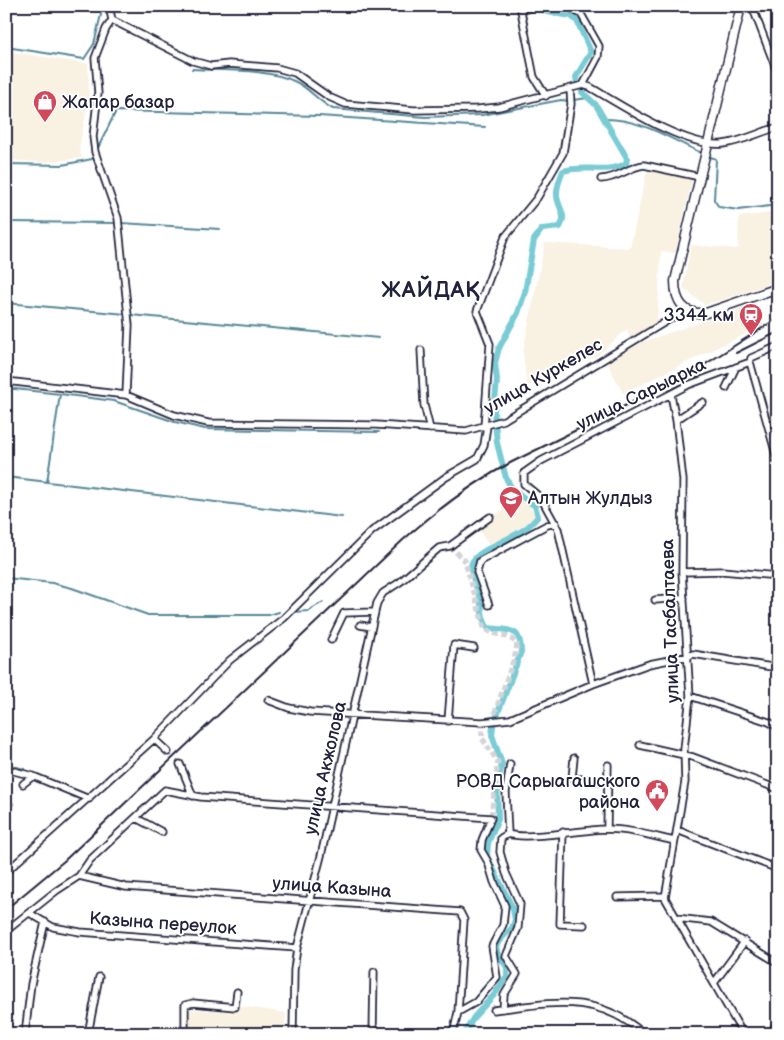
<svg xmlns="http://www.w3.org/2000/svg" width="784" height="1040" viewBox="0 0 784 1040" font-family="'Balsamiq Sans',sans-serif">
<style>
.built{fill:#f9f1e2}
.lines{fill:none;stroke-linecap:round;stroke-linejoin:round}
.stream{stroke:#578797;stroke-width:2}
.canal{stroke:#7acbd4;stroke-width:6}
.minor-tunnel{stroke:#d3d3d8;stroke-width:5.5;stroke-dasharray:5.5 3;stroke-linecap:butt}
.minor-casing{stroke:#22223b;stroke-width:9}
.secondary-casing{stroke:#22223b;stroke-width:11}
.minor{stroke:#fff;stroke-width:5.5}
.secondary{stroke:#fff;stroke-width:8}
.rail{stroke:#22223b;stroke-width:2}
.labels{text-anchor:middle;stroke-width:4;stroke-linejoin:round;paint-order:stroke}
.poi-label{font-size:18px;fill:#22223b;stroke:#fff;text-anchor:start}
.street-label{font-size:18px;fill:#22223b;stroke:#fff}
.district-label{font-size:22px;font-weight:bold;letter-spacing:1px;fill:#22223b;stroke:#fff}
</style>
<rect width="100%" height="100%" fill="#fff"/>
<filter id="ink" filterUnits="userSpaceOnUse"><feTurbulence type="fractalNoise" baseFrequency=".02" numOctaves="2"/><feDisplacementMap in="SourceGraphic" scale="10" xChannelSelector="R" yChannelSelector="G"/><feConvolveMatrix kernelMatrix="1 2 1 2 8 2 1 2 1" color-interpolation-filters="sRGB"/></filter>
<g filter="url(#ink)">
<path class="built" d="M 6,51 L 88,64 L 89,98 L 79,148 L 82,158 L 44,162 L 6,160 Z
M 647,171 L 692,180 L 675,253 L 661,251 L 657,322 L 630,338 L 627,329 L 597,356 L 527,387 L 523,352 L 545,243 L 630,248 Z
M 778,212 L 778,281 L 705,305 L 683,288 L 691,245 L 738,249 L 739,217 Z
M 756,303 L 764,325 L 623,393 L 607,362 L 643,342 Z
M 523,497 L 537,517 L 490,546 L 477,527 Z
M 240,1006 L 286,1013 L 284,1034 L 190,1034 L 187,1032 L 187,1009 L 238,1012 Z"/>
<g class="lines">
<path class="stream" d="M 514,6 L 519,11
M 523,6 L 528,13
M 523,12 L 528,13 L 537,6
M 6,47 L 84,59 L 94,44 L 103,6
M 192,69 C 222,71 269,68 296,82 C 309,88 319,102 333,109 L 425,117 L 482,115 L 561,100 L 569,101
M 573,100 L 588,98
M 604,119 C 640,118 672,140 704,154
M 97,150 L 116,111 L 319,116 L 485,127
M 708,156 L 716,159 L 714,200 L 719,207 L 738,210 L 778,205
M 6,164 L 62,165 L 92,159 L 94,156
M 6,222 L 116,223
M 121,223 L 220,229
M 6,303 L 126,314
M 131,315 L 379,338
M 6,388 L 60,394
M 6,477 L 342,517
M 47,482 L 60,394 L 114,401 L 175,422 L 205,429 L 379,432
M 6,578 L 52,583 L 72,588 L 148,615 L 269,615 L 279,612
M 293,612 L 308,611 L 323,602
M 6,764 L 24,769"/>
<path class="canal" d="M 537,6 L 547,12 L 571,16 L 577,21 L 591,52 L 576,77 L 577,83
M 464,1034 L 474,1017 L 494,995 L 507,976 L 507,967 L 498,955 L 496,947 L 499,941 L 512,928 L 515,920 L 513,909 L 487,856 L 488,843 L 498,819 L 497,786 L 502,764 L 492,735 L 493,726 L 521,652 C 521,626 509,631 488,628 C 480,618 483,607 479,595 C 477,587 472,577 471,569 C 468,548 523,540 538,516 L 535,506 L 512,489 L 506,478 L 497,443 L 494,411 L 497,380 L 495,363 L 499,348 L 518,313 L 525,292 L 534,240 L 542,229 L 560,227 C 568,215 558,208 557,196 C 556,187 560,179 563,171 C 584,164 605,174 626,164 L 627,158 L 596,105 L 582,92"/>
<path class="minor-tunnel" d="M 450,546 L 465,561 L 484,627 C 493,637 510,633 517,644 L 516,653 L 492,721
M 482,722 L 482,738 L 498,762 L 491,818"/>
<g class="minor-casing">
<path id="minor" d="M 109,6 L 112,20 L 193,61 L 211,66 L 229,64 L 277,68 L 295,73 L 329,97 L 345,104 L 414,110 L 478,109 L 499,107 L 583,85 L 590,87 C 621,105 686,148 723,144 C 741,142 760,132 778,127
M 520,6 L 534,77 L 546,96
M 567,6 L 581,14 L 599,46 L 598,57 L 583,85
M 752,6 L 778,74
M 112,20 L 106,29 L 95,58 L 98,93 L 93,137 L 95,152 L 118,218 L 129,325 L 126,395
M 601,179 C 619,178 628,167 644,165 L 700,177
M 421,350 L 424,405 L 430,429
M 750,362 L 778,462
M 6,381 L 126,395 L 174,415 L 208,423 L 376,425 L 466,431 L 504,420 L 685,310
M 726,388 L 736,367
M 671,395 L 676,420 L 683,480 L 682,572 L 690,696 L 684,749 L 685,782 L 665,898 L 743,1034
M 676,420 L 703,402
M 484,427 L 490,344 L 477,311 L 505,237 L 537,198 L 563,153 L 571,104 L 570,89
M 682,572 L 722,571 L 778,576
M 655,600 L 684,598
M 489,605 L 477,572 L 480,561 L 547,525 L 556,523
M 360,625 L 371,627
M 331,640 L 344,613 L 374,612
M 593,684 L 558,529 L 541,498 L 524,484 L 524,473 L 541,461 L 688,385 L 750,362 L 751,358 L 778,346
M 690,696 L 769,722 L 778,727
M 268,700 L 289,708 L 310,712 L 482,722 L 510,719 L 593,684 L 649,664 L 689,656 L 693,654 L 778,668
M 448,721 L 454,645 L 474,648
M 154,739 L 168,752
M 640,745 L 693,757 L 778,789
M 574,758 L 572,778 L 608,782
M 180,764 L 193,796
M 6,769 L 33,776 L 89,799
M 23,784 L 33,776
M 6,803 L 9,804
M 136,818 L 162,832
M 607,829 L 608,765
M 677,830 L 778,869
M 563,832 L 560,924 L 584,925
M 508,834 C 527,840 582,830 605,829 C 629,829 652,836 674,841
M 508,834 L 506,792 L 510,764
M 6,872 L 154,739 L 230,660 L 284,618 L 372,531 L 446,477 L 477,459 L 484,445 L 487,426
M 79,876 L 126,887 L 460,912 L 464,920 L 458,1012 L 453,1034
M 617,897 L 665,896
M 31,914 L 53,927 L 80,932 L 297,948
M 676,918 L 711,922 L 778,963
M 6,931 L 56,891 L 79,876 L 90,860 L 165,790 L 201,797 L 491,818 L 482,840 L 481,850 L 488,862 L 494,882 L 505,906 L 503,925 L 492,946 L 497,977 L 476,1002 L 458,1012
M 714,983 L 745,941
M 503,1009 L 504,995 L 517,974 L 506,956 L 518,928 L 520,904 L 506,873 L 500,852 L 501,838 L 508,834
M 494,1010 C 553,1003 596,992 644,1034
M 25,1034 L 31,984 L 45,922
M 88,1034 L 99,977
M 185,1034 L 185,1005 L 193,1003 L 235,1007 L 237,992
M 293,1034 L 294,970 L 297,948 L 321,856 L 377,603 L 383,593 L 400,582 L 439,548 L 450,546 L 490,517
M 373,1034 L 374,972
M 770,1034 L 778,1021"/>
</g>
<g class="secondary-casing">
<path id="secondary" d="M 741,6 L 675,281 C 675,302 684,315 706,313 L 778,288"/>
</g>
<use href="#minor" class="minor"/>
<use href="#secondary" class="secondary"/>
<path class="rail" d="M 736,353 L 778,332
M 6,909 L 64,861 L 403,540 C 437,510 472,483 512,462 L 693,372 L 778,318"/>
</g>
</g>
<defs>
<g id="shop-pin" transform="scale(1.25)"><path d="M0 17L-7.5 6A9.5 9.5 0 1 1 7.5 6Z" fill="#d1495b" stroke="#fff"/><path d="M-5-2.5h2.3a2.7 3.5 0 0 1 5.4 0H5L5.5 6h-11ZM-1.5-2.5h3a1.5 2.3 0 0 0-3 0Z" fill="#fff"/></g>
<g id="station-pin" transform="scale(1.25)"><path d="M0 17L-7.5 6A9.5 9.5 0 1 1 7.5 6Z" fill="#d1495b" stroke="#fff"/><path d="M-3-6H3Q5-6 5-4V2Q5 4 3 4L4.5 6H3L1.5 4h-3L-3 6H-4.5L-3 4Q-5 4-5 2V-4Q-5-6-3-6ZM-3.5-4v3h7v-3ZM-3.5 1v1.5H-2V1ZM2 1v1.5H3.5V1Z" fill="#fff"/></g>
<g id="school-pin" transform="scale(1.25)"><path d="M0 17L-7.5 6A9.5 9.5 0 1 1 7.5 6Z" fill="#d1495b" stroke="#fff"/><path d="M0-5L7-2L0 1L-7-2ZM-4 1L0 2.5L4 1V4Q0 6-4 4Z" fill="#fff"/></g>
<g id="civic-pin" transform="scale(1.25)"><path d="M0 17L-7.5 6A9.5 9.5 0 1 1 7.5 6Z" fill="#d1495b" stroke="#fff"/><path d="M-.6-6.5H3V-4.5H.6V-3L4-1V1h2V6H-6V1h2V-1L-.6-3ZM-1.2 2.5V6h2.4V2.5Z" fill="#fff"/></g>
</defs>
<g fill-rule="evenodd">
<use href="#shop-pin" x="45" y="102"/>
<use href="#station-pin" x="751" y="315"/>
<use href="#school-pin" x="511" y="498"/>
<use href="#civic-pin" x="657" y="791"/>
</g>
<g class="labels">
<g class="poi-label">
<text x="62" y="108">Жапар базар</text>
<text x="734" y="321" text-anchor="end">3344 км</text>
<text x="528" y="504">Алтын Жулдыз</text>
<text x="640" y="787" text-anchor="end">РОВД Сарыагашского<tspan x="640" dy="21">района</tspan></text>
</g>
<g class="street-label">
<text transform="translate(543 376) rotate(-30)" y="6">улица Куркелес</text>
<text transform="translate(641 394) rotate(-26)" y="6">улица Сарыарка</text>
<text transform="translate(670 621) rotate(-92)" y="6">улица Тасбалтаева</text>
<text transform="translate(325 768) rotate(-77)" y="6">улица Акжолова</text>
<text transform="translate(332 887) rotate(4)" y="6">улица Казына</text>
<text transform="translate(163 923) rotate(4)" y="6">Казына переулок</text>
</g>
<g class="district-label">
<text x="431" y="297">ЖАЙДАҚ</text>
</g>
</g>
<rect width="784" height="1040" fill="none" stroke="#fff" stroke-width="25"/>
<rect x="12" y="12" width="759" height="1015" fill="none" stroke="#22223b" stroke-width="2" filter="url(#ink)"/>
</svg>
